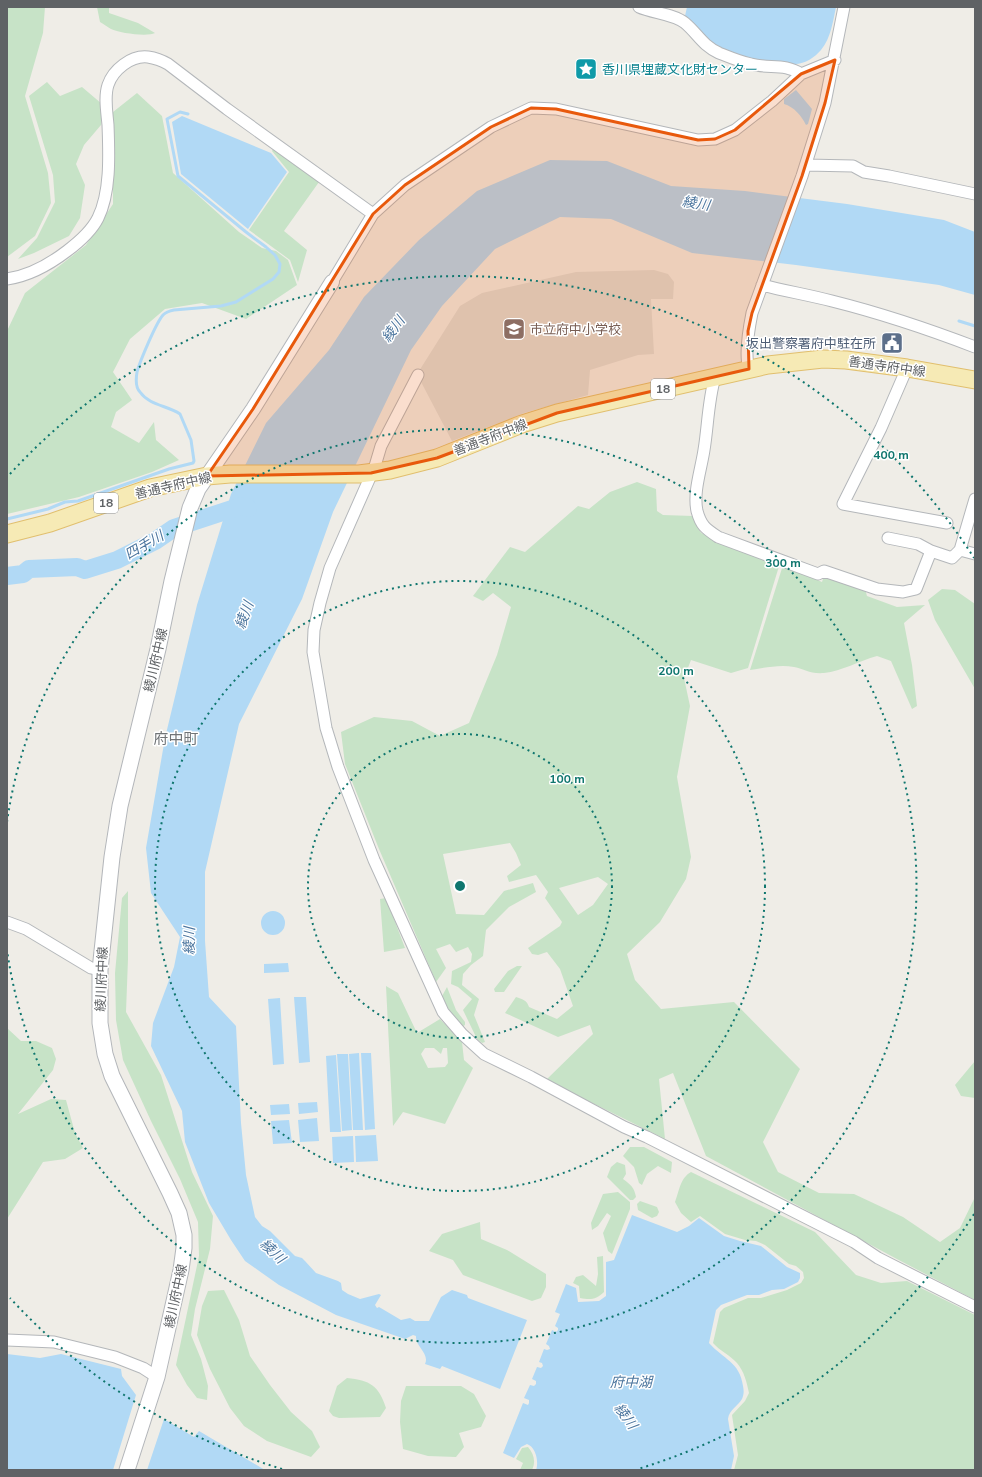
<svg xmlns="http://www.w3.org/2000/svg" width="982" height="1477" viewBox="0 0 982 1477" font-family="'Nunito Sans','Noto Sans JP',sans-serif">
<style>
.education{fill:#dedcd6}
.green{fill:#c7e3c7;fill-rule:evenodd}
.water{fill:#b1d9f5}
.lines{fill:none;stroke-linecap:round;stroke-linejoin:round}
.stream{stroke:#b1d9f5;stroke-width:3}
.river{stroke:#b1d9f5;stroke-width:18}
.minor-casing{stroke:#b4b7ba;stroke-width:13}
.tertiary-casing{stroke:#b4b7ba;stroke-width:16}
.secondary-casing{stroke:#b3b6ba;stroke-width:17}
.primary-casing{stroke:#e1bf6e;stroke-width:19}
.minor{stroke:#fff;stroke-width:11}
.tertiary{stroke:#fff;stroke-width:14}
.secondary{stroke:#fff;stroke-width:15}
.primary{stroke:#f6eab5;stroke-width:17}
.marked{fill:#e8590c;fill-opacity:0.2;stroke:#e8590c;stroke-width:3;stroke-linejoin:round}
.ring{fill:none;stroke:#0f766e;stroke-width:2;stroke-dasharray:2 4}
.labels{text-anchor:middle;stroke-width:3;stroke-linejoin:round;paint-order:stroke}
.shield{fill:#fff;stroke:#8f9193;stroke-width:1}
.shield-label{font-size:12px;font-weight:bold;fill:#5f6265}
.culture-label{font-size:13px;fill:#0d838f;stroke:#fff;text-anchor:start}
.education-label{font-size:13px;fill:#785e54;stroke:#fff;text-anchor:start}
.service-label{font-size:13px;fill:#4e5e75;stroke:#fff;text-anchor:end}
.street-label{font-size:13px;fill:#5f6265;stroke:#fff}
.water-label{font-size:14px;font-style:italic;fill:#4b759e;stroke:#fff}
.quarter-label{font-size:15px;fill:#707477;stroke:#fff}
.centre{fill:#0f766e;stroke:#fff;stroke-width:2}
.ring-label{font-size:12px;text-anchor:middle;font-weight:bold;fill:#0f766e;stroke:#fff;stroke-width:3;stroke-linejoin:round;paint-order:stroke}
</style>
<rect width="100%" height="100%" fill="#efede7"/>
<path class="education" d="M 654,270 L 668,274 L 674,282 L 673,299 L 651,299 L 654,354 L 638,355 L 590,370 L 588,395 L 524,413 L 452,441 L 420,380 L 419,371 L 460,306 L 482,293 L 576,272 Z"/>
<path class="green" d="M 7,7 L 45,7 L 43,33 L 25,96 L 48,173 L 51,203 L 35,236 L 7,257 Z
M 97,7 L 109,7 L 109,13 L 138,23 L 155,33 C 147,37 119,33 111,29 C 107,27 104,24 100,22 Z
M 47,82 L 60,96 L 82,87 L 102,104 L 101,125 L 84,145 L 76,164 L 85,185 L 80,218 L 69,236 L 34,253 L 18,259 L 37,238 L 55,202 L 53,175 L 29,96 Z
M 137,93 L 162,116 L 173,173 L 239,232 L 262,248 L 276,251 L 288,260 L 297,285 L 246,319 L 202,303 L 165,309 L 130,339 L 113,372 L 132,400 L 116,412 L 111,427 L 139,443 L 154,422 L 156,440 L 179,460 L 152,472 L 79,497 L 7,514 L 7,331 L 25,293 L 86,245 L 113,204 L 113,112 Z
M 273,149 L 319,182 L 284,231 L 307,250 L 298,282 L 290,260 L 249,230 L 289,172 L 272,151 Z
M 637,482 L 656,489 L 657,511 L 663,515 L 693,516 L 701,533 L 780,563 L 748,668 L 731,673 L 691,660 L 684,678 L 690,706 L 677,777 L 691,857 L 686,879 L 660,922 L 627,954 L 635,980 L 661,1009 L 734,1002 L 800,1069 L 763,1142 L 778,1172 L 819,1193 L 854,1194 L 903,1217 L 940,1242 L 960,1228 L 975,1197 L 975,1300 L 895,1258 L 706,1156 L 673,1073 L 659,1079 L 665,1139 L 546,1080 L 593,1034 L 590,1025 L 558,1037 L 505,1013 L 516,997 C 522,999 527,1000 529,1007 L 557,1019 L 573,1006 L 560,969 L 547,952 L 538,955 L 532,954 L 528,948 L 560,926 L 562,922 L 545,898 L 548,892 L 536,875 L 509,882 L 507,876 L 521,865 L 516,853 L 510,843 L 443,854 L 456,914 L 484,915 L 504,891 L 533,883 L 536,892 L 509,907 L 486,930 L 483,956 L 471,965 L 463,974 L 462,985 L 479,999 L 474,1015 L 485,1042 L 482,1043 L 477,1039 L 463,1010 L 472,999 L 458,987 L 451,984 L 452,971 L 471,962 L 472,954 L 468,947 L 456,952 L 450,944 L 436,949 L 446,968 L 436,982 L 379,849 L 345,764 L 341,732 L 374,717 L 412,721 L 440,736 L 469,723 L 497,655 L 511,607 L 493,593 L 483,601 L 473,596 L 510,547 L 525,552 L 578,506 L 589,509 L 610,492 ZM 598,877 L 608,884 L 593,905 L 578,915 L 559,888 Z
M 783,565 L 822,582 L 824,576 L 865,589 L 867,596 L 897,607 L 925,605 L 904,623 L 912,665 L 917,706 L 912,709 L 891,661 L 877,656 C 859,661 842,671 824,673 C 809,674 805,669 794,667 C 780,664 764,668 750,670 Z
M 942,589 L 955,590 L 975,604 L 975,689 L 935,620 L 928,600 Z
M 128,891 L 128,959 L 126,1012 L 161,1075 L 192,1172 L 213,1216 L 210,1249 L 195,1309 L 191,1335 L 201,1359 L 208,1386 L 207,1400 L 197,1398 L 187,1385 L 176,1365 L 199,1256 L 198,1222 L 180,1179 L 151,1121 L 123,1060 L 116,1020 L 115,973 L 122,898 Z
M 386,898 L 405,948 L 384,952 L 380,899 Z
M 517,966 L 522,966 L 504,992 L 495,992 L 494,989 L 508,971 Z
M 386,986 L 398,993 L 417,1033 L 440,1019 L 462,1042 L 464,1060 L 473,1068 L 445,1124 L 403,1112 L 393,1126 ZM 425,1048 L 434,1048 L 441,1054 L 443,1048 L 447,1048 L 448,1063 L 445,1067 L 428,1068 L 421,1054 Z
M 447,987 L 456,1010 L 465,1022 L 465,1025 L 462,1027 L 458,1023 L 441,998 Z
M 7,1028 L 21,1041 L 36,1041 L 52,1048 L 56,1059 L 53,1070 L 18,1114 L 51,1099 L 66,1100 L 75,1133 L 83,1148 L 65,1159 L 43,1162 L 7,1219 Z
M 975,1061 L 975,1098 L 961,1096 L 955,1085 Z
M 630,1147 L 644,1147 L 672,1162 L 671,1173 L 658,1166 L 647,1174 L 642,1185 L 639,1183 L 634,1167 L 623,1156 Z
M 617,1162 L 625,1165 L 626,1174 L 623,1179 C 631,1185 634,1187 636,1197 L 633,1200 L 630,1200 L 607,1177 L 611,1167 Z
M 691,1172 L 815,1232 L 856,1275 L 881,1283 L 907,1281 L 975,1315 L 975,1470 L 734,1470 L 738,1455 L 732,1415 L 745,1401 L 749,1393 C 747,1383 744,1371 737,1363 C 730,1355 720,1351 713,1343 L 720,1312 L 724,1308 L 748,1298 L 761,1298 L 787,1290 L 801,1283 L 804,1278 L 803,1272 L 796,1266 L 789,1264 L 765,1245 L 756,1241 L 745,1240 L 725,1234 L 700,1216 L 691,1222 L 681,1213 L 675,1202 C 679,1192 680,1178 691,1172 Z
M 618,1192 L 630,1202 L 630,1209 L 612,1254 L 608,1251 L 603,1233 L 611,1216 L 607,1213 L 598,1226 L 592,1230 L 591,1223 L 603,1194 Z
M 640,1201 L 657,1207 L 659,1212 L 657,1216 L 652,1218 L 638,1210 L 637,1204 Z
M 480,1222 L 481,1239 L 507,1250 L 546,1274 L 546,1287 L 541,1298 L 532,1301 L 463,1275 L 453,1260 L 429,1251 L 442,1234 Z
M 603,1256 L 604,1292 C 596,1300 590,1300 580,1298 L 579,1286 L 573,1283 L 576,1277 L 583,1275 L 596,1286 L 598,1274 L 597,1257 Z
M 224,1290 L 239,1320 L 250,1356 L 270,1385 L 291,1412 L 312,1431 L 320,1447 L 311,1457 L 267,1441 L 244,1426 L 230,1408 L 210,1369 L 197,1335 L 202,1306 L 208,1291 Z
M 347,1378 C 370,1380 379,1386 386,1408 L 380,1417 L 339,1418 L 333,1416 L 329,1411 L 337,1386 Z
M 406,1386 L 461,1386 L 474,1394 L 486,1416 L 481,1427 L 459,1433 L 464,1447 L 456,1457 L 428,1456 L 403,1449 L 400,1422 L 401,1401 Z
M 528,1447 C 534,1454 536,1462 532,1470 L 520,1470 L 523,1463 L 516,1459 L 522,1448 Z"/>
<path class="water" d="M 687,7 L 836,7 C 833,21 831,38 821,50 C 815,57 805,64 795,64 C 789,65 783,63 777,63 C 754,61 732,58 713,44 C 703,36 694,25 685,16 Z
M 796,90 L 812,109 L 808,124 L 806,125 C 801,115 794,107 784,104 L 784,99 Z
M 182,116 L 271,153 L 287,172 L 248,229 L 181,174 L 172,122 Z
M 550,160 L 607,161 L 671,186 L 745,191 L 847,204 L 944,220 L 975,232 L 975,295 L 939,285 L 796,265 L 692,253 L 611,219 L 560,217 L 495,249 L 442,306 L 411,350 L 333,512 L 302,599 L 239,724 L 205,872 L 205,941 L 209,997 L 236,1026 L 241,1123 L 246,1175 L 255,1217 L 262,1226 L 270,1231 L 295,1256 L 302,1258 L 305,1261 L 316,1273 L 338,1281 L 341,1283 L 342,1290 L 348,1294 L 360,1299 L 379,1294 L 381,1295 L 375,1305 L 377,1308 L 379,1307 L 401,1320 L 410,1318 L 415,1321 L 429,1321 L 441,1297 L 452,1290 L 467,1295 L 468,1298 L 527,1320 L 500,1389 L 442,1366 L 440,1369 L 425,1364 C 430,1354 415,1346 416,1336 L 413,1335 L 405,1339 L 336,1315 L 279,1285 L 245,1261 L 231,1240 L 209,1203 L 185,1142 L 182,1111 L 151,1046 L 153,1023 L 174,967 L 180,937 L 151,893 L 146,848 L 165,738 L 197,605 L 231,494 L 266,423 L 329,350 L 364,297 L 419,240 L 477,191 Z
M261 923a12 12 0 1 1 24 0a12 12 0 1 1-24 0Z
M 288,963 L 289,972 L 264,973 L 264,964 Z
M 294,997 L 306,997 L 310,1062 L 299,1063 Z
M 280,998 L 284,1064 L 273,1065 L 268,999 Z
M 359,1053 L 363,1130 L 353,1130 L 349,1054 Z
M 361,1053 L 371,1053 L 375,1129 L 365,1130 Z
M 337,1054 L 348,1054 L 352,1130 L 342,1131 Z
M 336,1055 L 341,1132 L 330,1132 L 326,1056 Z
M 317,1102 L 318,1112 L 299,1114 L 298,1103 Z
M 289,1104 L 290,1114 L 271,1115 L 270,1105 Z
M 317,1118 L 319,1141 L 300,1142 L 298,1120 Z
M 289,1120 L 292,1143 L 273,1144 L 271,1121 Z
M 376,1135 L 378,1161 L 356,1162 L 355,1136 Z
M 353,1136 L 354,1162 L 333,1163 L 332,1137 Z
M 632,1215 L 677,1232 L 689,1226 L 699,1218 L 724,1236 L 740,1241 L 761,1246 L 787,1267 L 800,1273 L 800,1278 L 798,1282 L 784,1289 L 772,1290 L 759,1295 L 747,1295 L 721,1305 L 716,1310 L 709,1343 C 723,1359 740,1362 743,1386 C 744,1391 744,1394 742,1399 C 738,1406 729,1410 728,1419 L 734,1456 L 731,1470 L 536,1470 C 539,1462 536,1447 527,1444 L 521,1447 L 514,1458 L 503,1453 L 523,1403 L 528,1405 L 529,1403 L 529,1400 L 524,1398 L 530,1385 L 534,1386 L 536,1384 L 536,1381 L 532,1379 L 537,1367 L 541,1368 L 543,1366 L 542,1363 L 539,1362 L 544,1349 L 547,1350 L 550,1349 L 549,1346 L 546,1344 L 552,1330 L 556,1332 L 558,1330 L 558,1328 L 555,1326 L 560,1314 L 555,1312 L 566,1284 L 576,1288 L 578,1302 L 599,1301 L 606,1296 L 606,1262 L 614,1260 Z
M 7,1354 L 40,1358 L 61,1354 L 121,1369 L 122,1376 L 136,1395 L 113,1470 L 7,1470 Z
M 164,1419 L 194,1437 L 199,1431 L 265,1470 L 147,1470 Z"/>
<g class="lines">
<path class="stream" d="M 959,321 L 975,326
M 7,519 L 48,509 L 65,502 L 78,501 L 169,469 L 193,463 L 194,461 L 191,440 L 180,414 C 167,405 150,406 140,392 C 135,387 136,378 137,372 C 140,361 156,323 163,315 C 166,312 169,311 174,310 L 221,306 L 236,302 L 273,279 L 279,272 L 280,264 L 275,255 L 266,247 L 246,232 L 178,176 L 167,119 L 180,112 L 188,114"/>
<path class="river" d="M 7,576 L 23,574 L 29,569 L 77,567 L 85,570 L 117,560 L 155,541 L 174,528 L 241,506 L 248,508"/>
<g class="minor-casing">
<path id="minor" d="M 639,7 C 652,13 674,14 685,23 C 698,34 702,45 719,53 C 729,57 741,62 751,64 C 769,69 785,63 801,74
M 806,165 L 853,166 L 864,172 L 889,176 L 975,194
M 7,279 C 29,276 50,264 67,251 C 79,242 91,232 98,218 C 111,192 109,153 108,125 C 107,113 104,97 108,85 C 113,70 131,55 148,57 C 155,58 161,60 168,64 L 227,109 L 373,214
M 332,282 L 373,214 L 405,185 L 491,127 L 531,108 L 556,109 L 698,140 L 715,139 L 735,130 L 772,101 L 801,74 L 835,60
M 762,285 C 785,291 809,295 832,301 C 880,313 928,329 975,347
M 907,368 L 881,428 L 843,504 L 947,523
M 749,369 C 744,354 749,328 752,313 L 802,176 L 825,103 L 844,7
M 418,375 L 381,446 L 375,466 L 330,568 L 320,603 L 314,630 L 313,652 L 326,728 L 338,767 L 374,860 L 443,1012 L 462,1034 L 484,1054 L 531,1077 L 624,1127 L 647,1137 L 854,1242 L 878,1258 L 975,1307
M 715,377 C 708,401 708,426 704,450 C 701,470 693,492 697,511 C 701,526 706,529 718,537 L 818,574 L 824,571 L 877,589 L 903,592 L 916,589 L 931,551 L 952,558 L 960,550 L 975,499
M 888,538 L 918,544 L 931,551
M 960,550 L 975,554
M 7,922 L 26,929 L 91,968 L 100,970
M 7,1340 L 54,1342 L 115,1357 L 143,1368 L 157,1377"/>
</g>
<g class="tertiary-casing">
<path id="tertiary" d="M 207,476 L 253,409 L 332,282"/>
</g>
<g class="secondary-casing">
<path id="secondary" d="M 127,1470 L 157,1377 L 181,1270 L 184,1248 L 184,1235 L 179,1213 L 170,1193 L 112,1076 L 105,1054 L 100,1023 L 100,970 L 112,857 L 120,806 L 158,649 L 172,581 L 190,508 L 198,489 L 207,476"/>
</g>
<g class="primary-casing">
<path id="primary" d="M 7,534 L 50,523 L 150,488 L 207,476 L 230,474 L 359,474 L 390,470 L 437,458 L 522,424 L 557,413 L 768,365 L 823,359 L 846,360 L 907,368 L 975,380"/>
</g>
<use href="#minor" class="minor"/>
<use href="#tertiary" class="tertiary"/>
<use href="#secondary" class="secondary"/>
<use href="#primary" class="primary"/>
</g>
<path class="marked" d="M 835,60 L 825,103 L 802,176 L 752,313 L 748,331 L 749,369 L 557,413 L 437,458 L 371,473 L 207,476 L 253,409 L 373,214 L 405,185 L 491,127 L 531,108 L 556,109 L 698,140 L 715,139 L 735,130 L 801,74 Z"/>
<g class="ring">
<circle cx="460" cy="886" r="152"/>
<circle cx="460" cy="886" r="305"/>
<path d="M7 822A457 457 0 1 1 7 950"/>
<path d="M974 1214A610 610 0 0 1 638 1469M282 1469A610 610 0 0 1 10 1298M10 474A610 610 0 0 1 974 558"/>
</g>
<defs>
<g id="sight-square" transform="scale(1.15)"><rect x="-9" y="-9" width="18" height="18" rx="4" fill="#0f9aa8" stroke="#fff"/><path d="M0-6L1.8-2.2L6-1.7L2.9 1.2L3.7 5.4L0 3.3L-3.7 5.4L-2.9 1.2L-6-1.7L-1.8-2.2Z" fill="#fff"/></g>
<g id="school-square" transform="scale(1.15)"><rect x="-9" y="-9" width="18" height="18" rx="4" fill="#8d6e63" stroke="#fff"/><path d="M0-5L7-2L0 1L-7-2ZM-4 1L0 2.5L4 1V4Q0 6-4 4Z" fill="#fff"/></g>
<g id="civic-square" transform="scale(1.15)"><rect x="-9" y="-9" width="18" height="18" rx="4" fill="#5c6f8a" stroke="#fff"/><path d="M-.6-6.5H3V-4.5H.6V-3L4-1V1h2V6H-6V1h2V-1L-.6-3ZM-1.2 2.5V6h2.4V2.5Z" fill="#fff"/></g>
</defs>
<g fill-rule="evenodd">
<use href="#sight-square" x="586" y="69"/>
<use href="#school-square" x="514" y="329"/>
<use href="#civic-square" x="892" y="343"/>
</g>
<g class="labels">
<g class="shield">
<rect x="651" y="379" width="24" height="20" rx="3"/>
<rect x="94" y="493" width="24" height="20" rx="3"/>
</g>
<g class="shield-label">
<text x="663" y="393">18</text>
<text x="106" y="507">18</text>
</g>
<g class="culture-label">
<text x="602" y="74">香川県埋蔵文化財センター</text>
</g>
<g class="education-label">
<text x="530" y="334">市立府中小学校</text>
</g>
<g class="service-label">
<text x="876" y="348">坂出警察署府中駐在所</text>
</g>
<g class="street-label">
<text transform="translate(887 366) rotate(8)" y="5">善通寺府中線</text>
<text transform="translate(490 437) rotate(-21)" y="5">善通寺府中線</text>
<text transform="translate(173 485) rotate(-13)" y="5">善通寺府中線</text>
<text transform="translate(155 660) rotate(-77)" y="5">綾川府中線</text>
<text transform="translate(101 979) rotate(-88)" y="5">綾川府中線</text>
<text transform="translate(175 1296) rotate(-78)" y="5">綾川府中線</text>
</g>
<g class="water-label">
<text transform="translate(696 203) rotate(9)" y="5">綾川</text>
<text transform="translate(393 329) rotate(-54)" y="5">綾川</text>
<text transform="translate(144 545) rotate(-30)" y="5">四手川</text>
<text transform="translate(244 615) rotate(-70)" y="5">綾川</text>
<text transform="translate(189 941) rotate(-89)" y="5">綾川</text>
<text transform="translate(273 1251) rotate(43)" y="5">綾川</text>
<text x="631" y="1387">府中湖</text>
<text transform="translate(626 1416) rotate(55)" y="5">綾川</text>
</g>
<g class="quarter-label">
<text x="176" y="744">府中町</text>
</g>
</g>
<circle cx="460" cy="886" r="6" class="centre"/>
<g class="ring-label">
<text x="891" y="459">400 m</text>
<text x="783" y="567">300 m</text>
<text x="676" y="675">200 m</text>
<text x="567" y="783">100 m</text>
</g>
<rect width="982" height="1477" fill="none" stroke="#5f6265" stroke-width="16"/>
</svg>
